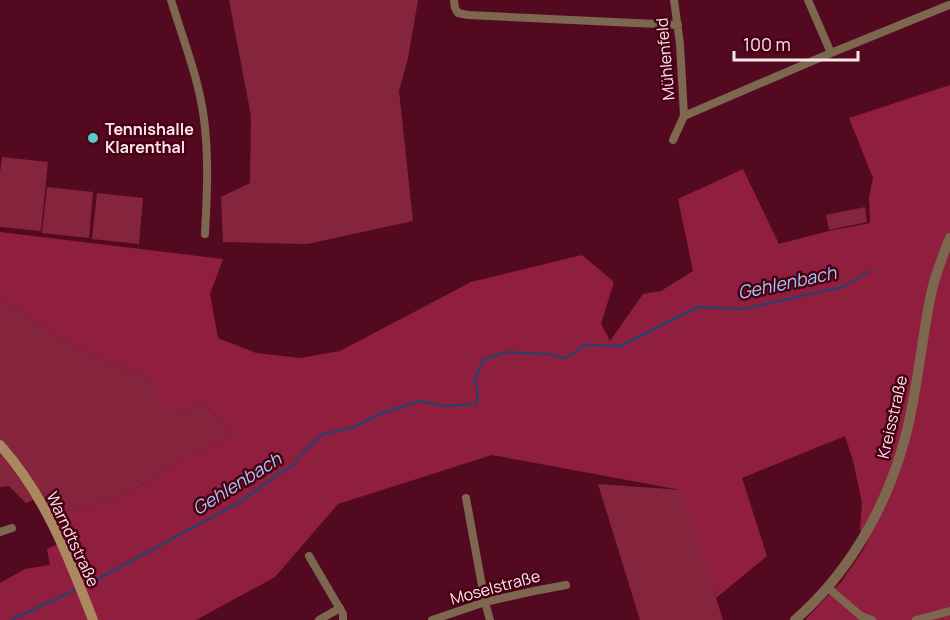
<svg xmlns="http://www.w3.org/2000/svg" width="950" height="620" viewBox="0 0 950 620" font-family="Manrope,sans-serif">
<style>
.green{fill:#85253d}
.forest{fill:#901f3f}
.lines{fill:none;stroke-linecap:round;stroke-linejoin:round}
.stream{stroke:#184772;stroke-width:2}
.minor{stroke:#7d674e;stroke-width:8}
.tertiary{stroke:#7d674e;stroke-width:10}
.secondary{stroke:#ab885f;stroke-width:10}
.poi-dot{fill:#54cdc6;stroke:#470016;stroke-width:2}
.labels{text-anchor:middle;stroke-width:5;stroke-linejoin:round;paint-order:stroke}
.street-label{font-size:16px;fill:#fae7e9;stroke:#470016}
.poi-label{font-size:16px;font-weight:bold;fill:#fae7e9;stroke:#470016;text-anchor:start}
.water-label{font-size:18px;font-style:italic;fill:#a2caf3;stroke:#470016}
</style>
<rect width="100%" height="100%" fill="#530a20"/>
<path class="green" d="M 229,0 L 418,0 L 408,58 L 399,91 L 413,221 L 307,244 L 223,242 L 221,197 L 250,183 L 251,116 Z
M 2,157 L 48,162 L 41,231 L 0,227 L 0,173 Z
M 47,187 L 93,192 L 89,238 L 42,233 Z
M 97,193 L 143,198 L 139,244 L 92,239 Z
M 865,207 L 867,222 L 829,230 L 826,215 Z
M 0,299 L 75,347 L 150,379 L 180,412 L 202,402 L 233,434 L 186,457 L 138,487 L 115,498 L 99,504 L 54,514 L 41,493 L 0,440 Z
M 0,449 L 35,499 L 26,503 L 9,486 L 0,487 Z
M 598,484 L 682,490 L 723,620 L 640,620 Z"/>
<path class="forest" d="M 950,85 L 950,620 L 805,620 L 842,581 L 863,550 L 869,538 L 860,530 L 862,502 L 853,461 L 845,436 L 742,478 L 767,556 L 716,598 L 681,490 L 492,455 L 338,504 L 275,577 L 196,620 L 0,620 L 0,583 L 25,569 L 50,565 L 47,549 L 67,540 L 54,514 L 99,504 L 115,498 L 138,487 L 186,457 L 233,434 L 202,402 L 180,412 L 161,406 L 150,379 L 75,347 L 0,299 L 0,232 L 223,259 L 210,294 L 218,338 L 256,353 L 300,358 L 340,351 L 471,282 L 582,255 L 614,282 L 601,324 L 610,341 L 643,294 L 661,291 L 693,271 L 678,199 L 743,169 L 779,244 L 829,231 L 870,223 L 869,197 L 873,178 L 849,118 Z"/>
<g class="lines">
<path class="stream" d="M 92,582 L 242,501 L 278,474 L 293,466 L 305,450 L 323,434 L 355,427 L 382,413 L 419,401 L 444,406 L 476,404 L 478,395 L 475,379 L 483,360 L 506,352 L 546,354 L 567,358 L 585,345 L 621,346 L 697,307 L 743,309 L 842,287 L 870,271
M 11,620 L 75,590"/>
<path class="minor" d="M 171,0 C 183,39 199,79 204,119 C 209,157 207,196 205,234
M 454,0 L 455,8 L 458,13 L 468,15 L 678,25
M 674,0 L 680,44 L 684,116 L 831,53 L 949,5
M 808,0 L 831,53
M 673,140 L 684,116
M 466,498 L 485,602 L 490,620
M 0,532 L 12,528
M 309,556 L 343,614 L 343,620
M 827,587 L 861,616 L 872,620
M 319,620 L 340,608
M 432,620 L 485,602 L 534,591 L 566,585
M 916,620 L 950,611"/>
<path class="tertiary" d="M 795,620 C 857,566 897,488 912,407 C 919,371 923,335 930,299 C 934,278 942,257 950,238"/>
<path class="secondary" d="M 0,445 C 45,495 69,558 93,620"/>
</g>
<circle class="poi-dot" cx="93" cy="138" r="6"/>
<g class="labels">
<g class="street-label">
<text transform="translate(665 59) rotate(-95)" y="6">Mühlenfeld</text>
<text transform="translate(892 417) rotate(-77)" y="6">Kreisstraße</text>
<text transform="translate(73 539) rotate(65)" y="6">Warndtstraße</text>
<text transform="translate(495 587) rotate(-15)" y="6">Moselstraße</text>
</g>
<g class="poi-label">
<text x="105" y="135">Tennishalle<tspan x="105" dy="18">Klarenthal</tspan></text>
</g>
<g class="water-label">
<text transform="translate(787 283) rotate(-12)" y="6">Gehlenbach</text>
<text transform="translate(237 484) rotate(-32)" y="6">Gehlenbach</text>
</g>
</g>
<path d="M734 51v9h124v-9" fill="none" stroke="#fae7e9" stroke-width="3"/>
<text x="743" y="51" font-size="18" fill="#fae7e9" stroke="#470016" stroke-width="4.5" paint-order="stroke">100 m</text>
</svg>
